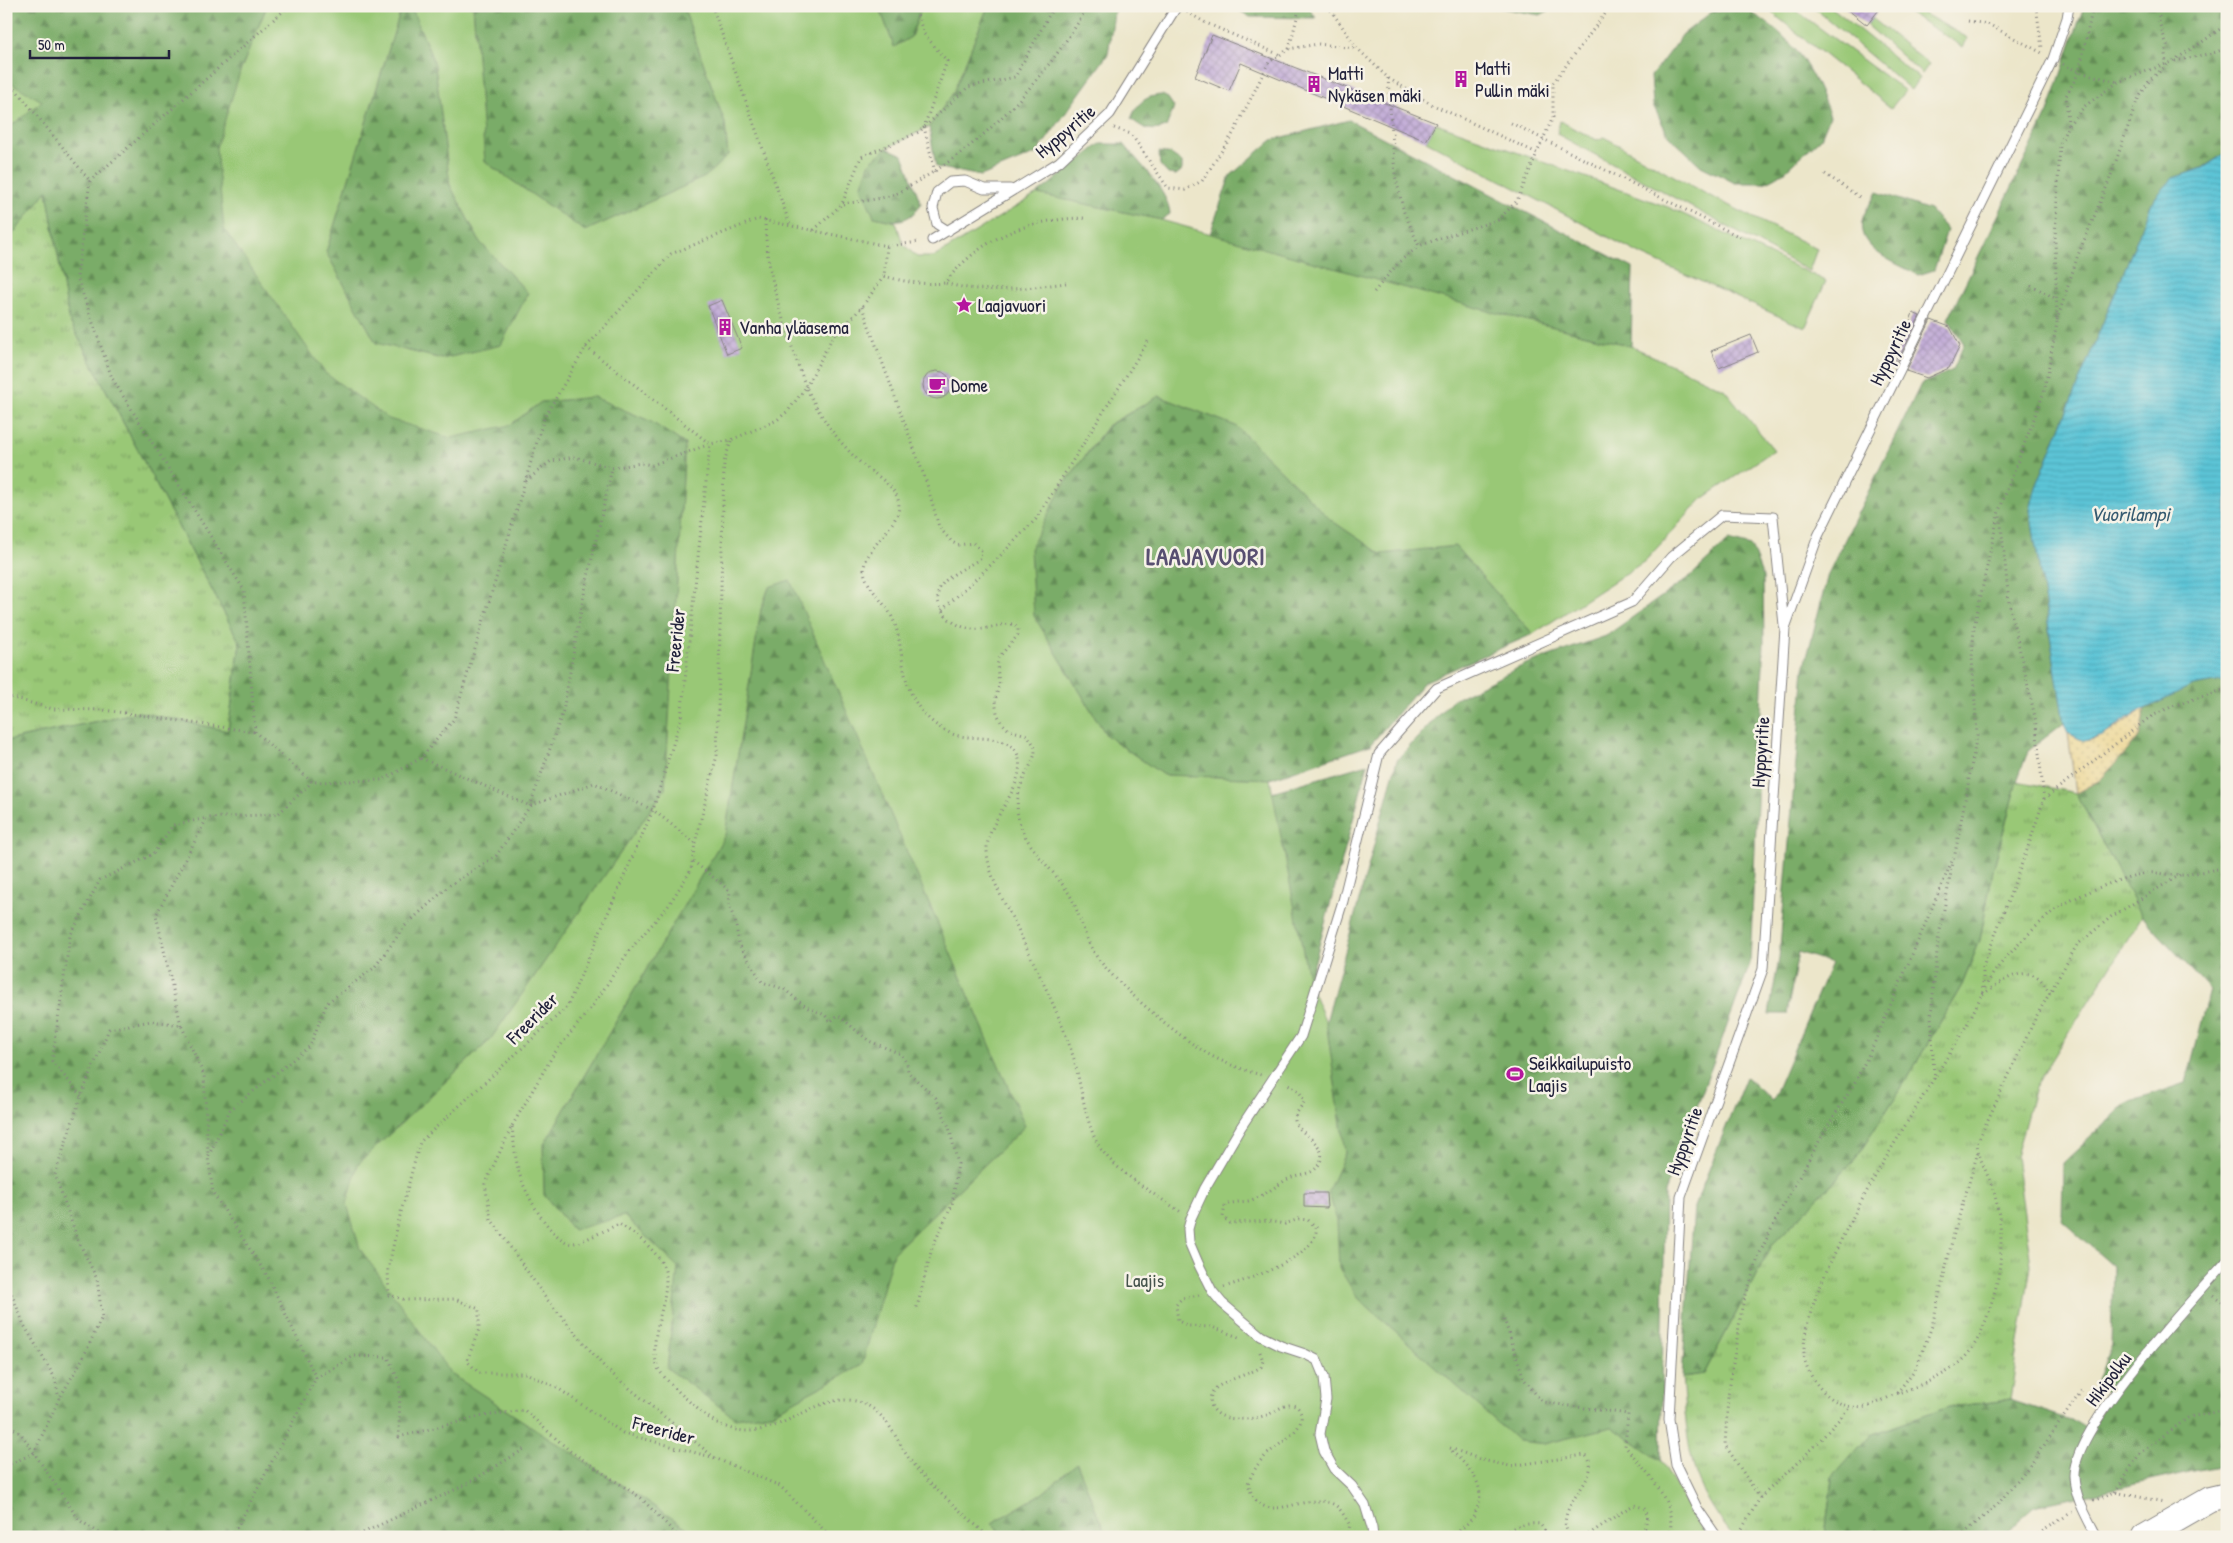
<svg xmlns="http://www.w3.org/2000/svg" width="2233" height="1543" viewBox="0 0 2233 1543" font-family="'Patrick Hand',sans-serif">
<style>
.grass{fill:url(#grass-tufts);stroke:#5e7558}
.forest{fill:url(#forest-firs);stroke:#4e6751}
.sand{fill:url(#sand-dots);stroke:#887e6c}
.park{fill:#99c876;stroke:#5e7558;fill-rule:evenodd}
.water{fill:url(#water-rules);stroke:#3e7388}
.building{fill:url(#building-cross-hatch)}
.lines{fill:none;stroke-linecap:round;stroke-linejoin:round}
.service-casing{stroke:#878482;stroke-width:11}
.secondary-casing{stroke:#878482;stroke-width:26}
.path{stroke:#878482;stroke-width:3;stroke-dasharray:1 4;stroke-linecap:butt}
.service{stroke:#fff;stroke-width:9}
.secondary{stroke:#fff;stroke-width:24}
.labels{text-anchor:middle;stroke-width:5;stroke-linejoin:round;paint-order:stroke}
.poi-label{font-size:19px;fill:#22223b;stroke:#f7f3e8;text-anchor:start}
.street-label{font-size:19px;fill:#22223b;stroke:#f7f3e8}
.park-label{font-size:19px;fill:#46544d;stroke:#f7f3e8}
.water-label{font-size:20px;font-style:italic;fill:#365b71;stroke:#f7f3e8}
.district-label{font-size:24px;font-weight:bold;letter-spacing:1px;fill:#584f71;stroke:#f7f3e8}
</style>
<defs>
<pattern id="grass-tufts" width="24" height="20" patternUnits="userSpaceOnUse" patternTransform="scale(1.25)"><rect width="24" height="20" fill="#99c876"/><path d="M3 7l-1-3M5 7V3M7 7l1-3M15 17l-1-3M17 17v-4M19 17l1-3" fill="none" stroke="#7ca262"/></pattern>
<pattern id="forest-firs" width="22" height="20" patternUnits="userSpaceOnUse" patternTransform="scale(1.25)"><rect width="22" height="20" fill="#7aac67"/><path d="M5 1l3.5 6h-7zM16 11l3.5 6h-7z" fill="#648c56"/></pattern>
<pattern id="sand-dots" width="8" height="8" patternUnits="userSpaceOnUse" patternTransform="scale(1.25)"><rect width="8" height="8" fill="#eeda9e"/><path d="M2 2h.1M6 6h.1" fill="none" stroke="#ccbb89" stroke-width="1.8" stroke-linecap="round"/></pattern>
<pattern id="water-rules" width="6" height="5" patternUnits="userSpaceOnUse" patternTransform="scale(1.25)"><rect width="6" height="5" fill="#5bc4d6"/><path d="M0 2.5h6" fill="none" stroke="#4fa8b9"/></pattern>
<pattern id="building-cross-hatch" width="8" height="8" patternUnits="userSpaceOnUse" patternTransform="scale(1.25)"><rect width="8" height="8" fill="#bba3d5"/><path d="M0 0l8 8M0 8l8-8" fill="none" stroke="#9884ae"/></pattern>
</defs>
<rect width="100%" height="100%" fill="#f7f3e8"/>
<filter id="ink" filterUnits="userSpaceOnUse"><feTurbulence type="fractalNoise" baseFrequency=".02" numOctaves="2"/><feDisplacementMap in="SourceGraphic" scale="10" xChannelSelector="R" yChannelSelector="G"/><feConvolveMatrix kernelMatrix="1 2 1 2 8 2 1 2 1" color-interpolation-filters="sRGB"/></filter>
<filter id="wash" filterUnits="userSpaceOnUse"><feTurbulence type="fractalNoise" baseFrequency=".0096" numOctaves="4" result="noise"/><feDisplacementMap in="SourceGraphic" scale="20" xChannelSelector="R" yChannelSelector="G"/><feGaussianBlur stdDeviation="1.12" result="paint"/><feColorMatrix in="noise" values="0 0 0 0 0 0 0 0 0 0 0 0 0 0 0 0 0 1.4 0 .05"/><feComposite in="paint" operator="in"/></filter>
<g filter="url(#wash)">
<rect width="100%" height="100%" fill="#ece6ca"/>
<path class="grass" d="M 47,190 L 69,320 L 240,643 L 228,731 L 139,712 L 6,741 L 6,243 Z
M 2017,781 L 2076,793 L 2142,916 L 2035,1087 L 2016,1156 L 2031,1265 L 2010,1400 L 1949,1407 L 1832,1478 L 1825,1537 L 1734,1537 C 1719,1519 1704,1496 1696,1474 C 1686,1444 1685,1408 1682,1377 L 1704,1374 L 1772,1245 L 1854,1161 L 1905,1082 L 1962,985 L 1980,940 L 1993,870 Z"/>
<path class="forest" d="M 6,6 L 267,6 L 240,72 L 281,309 L 325,373 L 510,425 L 541,402 L 594,397 L 650,421 L 685,444 L 665,789 L 490,1040 L 358,1164 L 451,1374 L 701,1537 L 6,1537 L 6,741 L 139,712 L 228,731 L 240,643 L 69,320 L 47,191 L 6,243 Z
M 402,6 L 411,6 L 435,65 L 450,185 L 480,242 L 528,293 L 501,345 L 442,359 L 376,343 L 326,252 Z
M 473,6 L 683,6 L 725,123 L 728,155 L 705,177 L 585,231 L 485,162 Z
M 879,6 L 922,6 L 911,37 L 894,47 Z
M 988,6 L 1115,6 L 1108,54 L 1037,153 L 981,176 L 936,167 L 929,127 L 953,93 Z
M 1232,6 L 1308,6 L 1316,18 L 1250,17 Z
M 1490,6 L 1558,6 L 1540,15 Z
M 2084,6 L 2227,6 L 2227,32 L 2216,41 L 2227,36 L 2227,152 L 2202,168 L 2173,178 L 2153,200 L 2036,487 L 2030,510 L 2064,723 L 2028,751 L 2017,781 L 1993,870 L 1980,940 L 1962,985 L 1905,1082 L 1854,1161 L 1772,1245 L 1704,1374 L 1682,1377 L 1694,1207 L 1746,1077 L 1772,1101 L 1831,963 L 1798,952 L 1787,1014 L 1769,1014 L 1779,958 L 1804,669 L 1828,574 L 1921,384 L 1953,370 L 1964,344 L 1948,319 L 2048,112 Z
M 1746,10 C 1793,34 1812,69 1830,116 L 1821,138 L 1783,173 L 1764,183 L 1735,183 L 1701,166 L 1668,135 L 1653,105 L 1651,76 L 1683,34 L 1713,11 Z
M 1162,95 L 1168,98 L 1174,107 L 1166,127 C 1150,133 1143,128 1131,119 C 1137,103 1145,96 1162,95 Z
M 1349,120 L 1633,268 L 1631,346 L 1492,312 L 1210,234 L 1230,176 L 1272,140 Z
M 1100,144 L 1124,144 C 1138,162 1169,192 1170,214 L 1161,220 L 1037,194 Z
M 887,148 L 903,155 L 921,204 C 908,224 896,222 874,217 L 861,188 L 870,162 Z
M 1159,152 L 1171,154 L 1182,162 L 1182,170 L 1176,175 L 1168,174 L 1160,165 Z
M 1877,192 L 1930,210 L 1947,230 L 1934,270 L 1918,275 C 1899,264 1856,250 1862,221 C 1864,211 1873,200 1877,192 Z
M 1159,396 L 1236,426 L 1331,520 L 1381,554 L 1455,546 L 1533,634 L 1424,682 L 1370,745 L 1270,779 L 1163,775 L 1106,735 L 1034,616 L 1030,549 L 1062,487 L 1109,425 Z
M 1729,540 L 1751,546 L 1763,577 L 1764,642 L 1750,964 L 1665,1192 L 1661,1461 L 1612,1427 L 1545,1444 L 1518,1441 L 1357,1297 L 1339,1269 L 1337,1221 L 1328,1191 L 1345,1153 L 1326,1022 L 1397,760 L 1451,701 L 1526,664 L 1606,636 L 1692,575 Z
M 790,579 L 1025,1126 L 893,1253 L 862,1365 L 772,1413 L 735,1418 L 667,1368 L 678,1267 L 624,1216 L 574,1231 L 544,1195 L 543,1146 L 725,835 L 761,609 L 769,587 Z
M 2227,680 L 2227,1464 L 2035,1506 L 2000,1537 L 1825,1537 L 1832,1478 L 1870,1435 L 1949,1407 L 2010,1400 L 2074,1421 L 2090,1431 L 2108,1394 L 2096,1385 L 2111,1345 L 2113,1266 L 2062,1221 L 2063,1163 L 2127,1103 L 2186,1083 L 2210,990 L 2142,916 L 2076,793 L 2100,780 L 2139,738 L 2145,709 L 2193,686 Z
M 1368,764 L 1309,983 L 1272,792 Z
M 1077,1463 L 1107,1537 L 1003,1537 L 992,1523 L 1043,1493 Z"/>
<path class="sand" d="M 2145,709 L 2139,738 L 2100,780 L 2076,793 L 2068,733 C 2073,735 2078,739 2083,740 C 2099,744 2130,716 2145,709 Z"/>
<path class="park" d="M 267,6 L 402,6 L 326,252 L 376,343 L 442,359 L 501,345 L 528,293 L 480,242 L 450,185 L 435,65 L 411,6 L 473,6 L 485,162 L 585,231 L 705,177 L 728,155 L 725,123 L 683,6 L 879,6 L 894,47 L 911,37 L 922,6 L 988,6 L 953,93 L 929,127 L 887,148 L 870,162 L 861,187 L 874,217 L 896,222 L 903,244 L 917,257 L 934,257 L 1037,194 L 1161,220 L 1492,312 L 1631,346 L 1724,389 L 1774,450 L 1701,500 L 1645,561 L 1533,634 L 1455,546 L 1381,554 L 1331,520 L 1236,426 L 1159,396 L 1108,425 L 1062,487 L 1030,549 L 1034,616 L 1106,735 L 1163,775 L 1270,779 L 1309,983 L 1326,1022 L 1345,1153 L 1328,1191 L 1337,1221 L 1339,1268 L 1357,1297 L 1518,1441 L 1545,1444 L 1612,1427 L 1661,1461 L 1707,1537 L 1107,1537 L 1077,1463 L 1043,1493 L 992,1523 L 1003,1537 L 701,1537 L 451,1374 L 360,1249 L 347,1204 L 358,1164 L 490,1040 L 665,789 L 685,444 L 650,421 L 594,397 L 541,402 L 510,425 L 451,438 L 389,419 L 325,373 L 224,229 L 216,148 L 240,72 ZM 790,580 L 1025,1126 L 893,1253 L 862,1365 L 772,1413 L 735,1418 L 667,1368 L 678,1267 L 624,1216 L 573,1230 L 544,1195 L 543,1146 L 725,835 L 761,609 L 769,587 Z
M 1776,6 L 1790,6 L 1905,91 L 1891,108 L 1771,12 Z
M 1812,6 L 1830,6 L 1919,78 L 1911,90 Z
M 1910,6 L 1968,38 L 1963,47 L 1900,7 Z
M 1872,18 L 1929,64 L 1922,74 L 1867,25 Z
M 6,80 L 42,101 L 6,130 Z
M 1560,121 L 1597,140 L 1604,137 L 1708,195 L 1817,249 L 1809,271 L 1557,134 Z
M 1436,123 L 1668,207 L 1826,281 L 1805,328 L 1642,255 L 1426,141 Z"/>
<path class="water" d="M 2227,152 L 2227,680 L 2193,686 L 2130,716 L 2103,736 L 2084,741 L 2068,733 L 2064,723 L 2030,510 L 2036,487 L 2153,200 L 2173,178 L 2203,168 Z"/>
<g id="blocks">
<path class="building" d="M 1843,6 L 1882,6 L 1867,25 Z
M 1212,35 L 1436,123 L 1426,141 L 1241,63 L 1229,91 L 1195,77 Z
M 722,300 L 742,348 L 727,354 L 708,306 Z
M 1913,313 L 1920,316 L 1895,366 L 1893,366 Z
M 1931,320 L 1950,327 L 1960,346 L 1949,368 L 1927,378 L 1906,371 Z
M 1751,335 L 1758,352 L 1719,368 L 1711,351 Z
M923 385a14 14 0 1 1 28 0a14 14 0 1 1-28 0Z
M 1304,1193 L 1326,1193 L 1327,1208 L 1304,1207 Z"/>
</g>
</g>
<g filter="url(#ink)">
<use href="#blocks" fill-opacity="0" stroke="#878482" stroke-width="1"/>
<g class="lines">
<g class="service-casing">
<path id="service" d="M 948,231 L 937,224 L 933,208 L 937,192 L 950,182 L 965,181 L 984,189 L 1010,189
M 932,240 L 1059,162 L 1110,114 L 1177,6
M 1373,1537 L 1372,1528 L 1365,1505 L 1352,1486 L 1334,1469 L 1324,1451 L 1320,1434 L 1326,1399 L 1324,1377 L 1317,1360 L 1305,1354 L 1281,1346 L 1261,1336 L 1222,1303 L 1212,1291 L 1198,1263 L 1189,1242 L 1188,1229 L 1191,1218 L 1205,1188 L 1241,1127 L 1301,1036 L 1343,901 L 1379,754 L 1437,688 L 1632,602 L 1671,557 L 1722,515 L 1773,517 L 1784,625
M 1717,1537 L 1697,1508 L 1676,1465 L 1669,1419 L 1681,1197 L 1763,969 L 1785,628 L 1818,536 L 2053,59 L 2067,18 L 2069,6
M 2097,1537 C 2088,1519 2075,1498 2074,1477 C 2072,1428 2192,1300 2227,1261"/>
</g>
<g class="secondary-casing">
<path id="secondary" d="M 2144,1537 L 2210,1499 L 2227,1495"/>
</g>
<path class="path" d="M 289,6 L 90,181 L 77,277 L 112,378 L 244,590 L 255,732 L 312,782 L 383,780 L 421,758 L 454,719 L 544,418 L 586,347 L 671,254 L 758,219 L 887,246 L 919,242
M 712,6 L 790,225
M 914,6 L 924,34 L 947,61 L 924,127 L 935,172
M 1328,6 L 1357,48 L 1388,78 L 1431,104 L 1537,153 L 1553,117 L 1553,83 L 1611,6
M 2036,6 L 2042,48
M 2159,6 L 2159,22 L 2167,45 L 2165,53 L 2166,63
M 1187,12 L 1206,23 L 1280,55
M 1968,21 L 1988,24 L 2042,53
M 1289,49 L 1300,6
M 2175,61 L 2217,52 L 2227,47
M 2063,64 L 2079,72 L 2118,82
M 1388,78 L 1395,175 L 1404,212 L 1419,246 L 1443,237 L 1498,220 L 1517,201 L 1537,153
M 6,84 L 17,91 L 90,181
M 1511,123 L 1740,237
M 2068,125 L 2066,96 L 2079,72 L 2093,6
M 1114,128 L 1131,134 L 1168,188 L 1185,190 L 1202,181 L 1234,132 L 1269,62 L 1289,49 L 1318,44 L 1356,48
M 1825,174 L 1861,198
M 843,204 C 859,201 879,200 895,194 C 903,191 911,185 918,181 C 988,142 1048,75 1088,6
M 765,220 C 766,279 787,333 806,387
M 814,230 L 842,204 L 861,157 L 919,132 L 968,87 L 1015,77 L 1054,6
M 884,276 C 905,282 923,285 945,283
M 1066,283 C 1027,288 983,295 945,283 C 980,237 1030,218 1087,218
M 2031,285 L 2055,298
M 1374,292 L 1399,262 L 1419,246
M 862,307 L 926,481 L 939,527 L 952,542 L 958,545 L 973,543 L 982,551 L 981,558 C 961,572 924,582 943,612 C 948,621 962,628 972,629 C 986,631 1000,623 1014,624 L 1018,628 L 1018,635 L 1000,656 L 997,665 L 999,685 L 995,701 L 997,713 L 1001,722 L 1009,730 L 1027,735 C 1030,739 1034,744 1035,748 C 1036,759 1027,770 1023,780 C 1018,791 1016,805 1018,817 C 1024,846 1052,868 1068,892 C 1080,911 1082,934 1095,954 C 1113,982 1179,1037 1208,1054 C 1224,1063 1244,1070 1261,1075
M 2057,320 L 2078,255 L 2109,181 L 2137,101 L 2149,81 L 2169,63
M 586,347 L 710,444 L 681,718 L 653,810 L 567,1007 L 420,1142 L 398,1223 L 388,1270 L 389,1295 L 406,1300 L 455,1299 L 479,1309 L 479,1329 L 467,1361 L 479,1373 L 526,1373 L 559,1389 L 623,1433 L 715,1458
M 806,387 L 831,340 L 862,307 L 884,276 L 887,246
M 731,441 L 724,462 L 717,755 L 695,843 L 691,870 L 668,906 L 629,951 L 594,1004 L 553,1055 L 512,1126 L 485,1184 L 491,1219 L 545,1297 L 606,1369 L 715,1458 L 780,1486 L 831,1537
M 526,481 L 551,461 L 575,457 L 612,468 L 641,463 L 652,465 L 710,444 L 731,440 L 777,420 L 788,411 L 806,387 C 821,418 838,442 863,465 C 875,475 899,487 899,506 C 899,524 871,544 865,563 C 859,581 883,600 891,615 C 904,640 899,672 914,699 C 922,715 938,729 955,735 C 972,740 1008,734 1017,753 C 1030,783 989,816 987,848 C 986,873 1007,907 1018,929 C 1037,971 1059,1012 1073,1056 C 1082,1085 1085,1130 1104,1153 C 1124,1177 1156,1195 1181,1212
M 942,610 L 995,561 L 1036,519 L 1150,338
M 6,696 L 53,709 L 104,710 L 255,732
M 421,758 L 530,806 L 594,783 L 653,810 L 695,843
M 2044,799 L 2150,717 L 2175,705 L 2227,689
M 693,861 L 730,891 L 729,906 L 735,920 L 739,944 L 762,982 L 784,989 L 806,1007 L 825,1015 L 830,1022 L 838,1015 L 869,1041 L 901,1054 L 907,1064 L 908,1072 L 936,1098 L 949,1127 L 958,1164 L 952,1205 L 932,1248 L 916,1311
M 2180,875 L 2111,917 L 2077,945 L 2036,1017 L 1977,1143 C 1978,1159 1991,1179 1995,1196 C 2003,1227 2003,1260 1995,1291 C 1988,1314 1982,1339 1965,1357 C 1948,1375 1924,1384 1901,1392 C 1889,1396 1878,1404 1865,1407 C 1838,1411 1814,1388 1806,1364 C 1785,1302 1931,1087 1966,1026 C 1976,1009 1983,988 1995,971 C 2006,956 2043,918 2059,907 C 2078,895 2126,875 2148,873 C 2159,872 2171,876 2182,875 C 2197,873 2212,870 2227,867
M 1983,993 L 1983,967 L 2028,847 L 2044,799 L 2035,717 L 2009,603 L 2000,514
M 1983,994 C 1998,984 2024,963 2041,980 C 2044,984 2047,989 2050,993
M 181,1025 L 156,915 L 207,818 L 278,814 L 312,782
M 1934,1079 L 1931,1016 L 1938,941 L 1953,862
M 81,1096 L 52,1061 L 70,936 L 100,880 L 153,854 L 173,825 L 207,818
M 512,1127 C 514,1142 515,1158 519,1172 C 524,1192 549,1237 569,1243 C 576,1246 609,1228 619,1224 C 636,1234 667,1257 666,1279 C 666,1293 662,1308 659,1320 C 655,1337 652,1352 658,1368 C 662,1378 691,1403 700,1411 C 767,1468 809,1383 862,1403 C 887,1412 896,1440 910,1460 C 927,1485 965,1513 988,1537
M 6,1280 L 24,1325 L 55,1378 L 59,1399 L 83,1358 L 102,1317 L 97,1279 L 78,1240 L 55,1175 L 81,1096 L 109,1029 L 151,1021 L 181,1025 L 204,1075 L 208,1155
M 1224,1287 C 1247,1280 1320,1256 1316,1227 L 1308,1220 L 1299,1219 L 1285,1224 L 1268,1221 L 1230,1223 L 1223,1217 L 1225,1205 C 1233,1202 1240,1202 1248,1201 C 1264,1197 1277,1184 1292,1177 C 1301,1173 1311,1175 1317,1167 C 1335,1144 1294,1134 1295,1119 C 1295,1114 1301,1107 1304,1102 C 1301,1091 1296,1088 1286,1083
M 1199,1295 L 1182,1298 L 1176,1305 L 1178,1321 L 1189,1326 L 1212,1327 L 1241,1338
M 2213,1295 L 2227,1305
M 1504,1319 L 1524,1379 L 1542,1402 L 1628,1414 L 1625,1446 C 1645,1471 1679,1502 1669,1537
M 1260,1352 L 1263,1361 L 1261,1367 C 1248,1375 1223,1380 1213,1391 C 1210,1395 1210,1400 1211,1405 C 1218,1424 1252,1420 1267,1415 C 1276,1412 1288,1399 1298,1408 C 1300,1411 1302,1415 1301,1419 C 1300,1433 1274,1447 1264,1457 C 1257,1464 1252,1474 1248,1483 C 1261,1533 1302,1490 1333,1504 C 1341,1508 1345,1518 1350,1525 L 1347,1537
M 316,1378 L 354,1356 L 388,1357 L 400,1384 L 399,1437 L 477,1417 L 524,1410 L 570,1451 L 641,1498 L 679,1537
M 1897,1393 L 1916,1368 L 1932,1326 L 1953,1237 L 1978,1152
M 6,1423 L 22,1435 L 79,1520 L 106,1537
M 1450,1448 L 1482,1460 L 1510,1466 L 1585,1455 C 1608,1477 1547,1508 1571,1537
M 1452,1451 C 1472,1471 1491,1489 1472,1518 C 1467,1525 1459,1530 1453,1537
M 6,1466 L 34,1453 L 59,1399
M 2115,1492 L 2140,1453 L 2189,1417 L 2227,1410
M 1760,1498 L 1725,1445 L 1728,1396 L 1742,1307 L 1759,1255 L 1779,1213 L 1826,1129 L 1853,1086 L 1874,1044 L 1955,854 L 1977,735 L 1972,658 L 1974,627 L 1999,511 L 2044,392 L 2057,323 L 2055,238 L 2060,144 L 2068,125 L 2085,106 L 2118,82 L 2171,62 L 2202,42 L 2227,24
M 2093,1501 L 2115,1492 L 2164,1502
M 232,1537 L 316,1378 L 268,1277 L 213,1193 L 208,1157 L 230,1110 L 310,1046 L 327,1003 L 374,968 L 405,926 L 450,885 L 496,856 L 530,806 L 563,711 L 583,599 L 612,468
M 354,1537 L 467,1484 L 526,1448
M 1495,1537 C 1508,1529 1525,1522 1540,1524 L 1545,1531 L 1543,1537
M 1584,1537 C 1602,1527 1616,1514 1634,1505 L 1644,1508 L 1648,1516 L 1642,1537
M 1737,1537 L 1760,1498 L 1815,1446 L 1850,1407
M 1960,1537 L 1998,1504 L 2034,1460 L 2082,1390
M 2034,1537 L 2072,1512"/>
<use href="#service" class="service"/>
<use href="#secondary" class="secondary"/>
</g>
</g>
<defs>
<g id="building-bare" transform="scale(1.35)"><path d="M-4-6H4V6H1V3H-1V6H-4ZM-2.5-4.3h1.7v1.8h-1.7ZM.8-4.3h1.7v1.8H.8ZM-2.5-1h1.7V.8h-1.7ZM.8-1h1.7V.8H.8Z" fill="#b5179e" stroke="#f7f3e8" stroke-width="2.5" paint-order="stroke"/></g>
<g id="sight-bare" transform="scale(1.35)"><path d="M0-6L1.8-2.2L6-1.7L2.9 1.2L3.7 5.4L0 3.3L-3.7 5.4L-2.9 1.2L-6-1.7L-1.8-2.2Z" fill="#b5179e" stroke="#f7f3e8" stroke-width="2.5" paint-order="stroke"/></g>
<g id="cafe-bare" transform="scale(1.35)"><path d="M-5.5-4.5H6V0H3Q3 3.5 0 3.5H-2.5Q-5.5 3.5-5.5 0ZM3-3.2v2h1.7v-2ZM-6 4.5H4V6H-6Z" fill="#b5179e" stroke="#f7f3e8" stroke-width="2.5" paint-order="stroke"/></g>
<g id="stadium-bare" transform="scale(1.35)"><path d="M0-5a6.5 5 0 1 0 0 10a6.5 5 0 1 0 0-10ZM-3.5-1.8h7v3.6h-7Z" fill="#b5179e" stroke="#f7f3e8" stroke-width="2.5" paint-order="stroke"/></g>
</defs>
<g fill-rule="evenodd">
<use href="#building-bare" x="1461" y="79"/>
<use href="#building-bare" x="1314" y="84"/>
<use href="#sight-bare" x="964" y="305"/>
<use href="#building-bare" x="725" y="327"/>
<use href="#cafe-bare" x="937" y="385"/>
<use href="#stadium-bare" x="1515" y="1074"/>
</g>
<g class="labels">
<g class="poi-label">
<text x="1475" y="75">Matti<tspan x="1475" dy="22">Pullin mäki</tspan></text>
<text x="1328" y="80">Matti<tspan x="1328" dy="22">Nykäsen mäki</tspan></text>
<text x="978" y="312">Laajavuori</text>
<text x="739" y="334">Vanha yläasema</text>
<text x="951" y="392">Dome</text>
<text x="1529" y="1070">Seikkailupuisto<tspan x="1529" dy="22">Laajis</tspan></text>
</g>
<g class="street-label">
<text transform="translate(1065 131) rotate(-40)" y="7">Hyppyritie</text>
<text transform="translate(1890 352) rotate(-64)" y="7">Hyppyritie</text>
<text transform="translate(675 640) rotate(-84)" y="7">Freerider</text>
<text transform="translate(1760 752) rotate(-86)" y="7">Hyppyritie</text>
<text transform="translate(532 1018) rotate(-45)" y="7">Freerider</text>
<text transform="translate(1684 1141) rotate(-70)" y="7">Hyppyritie</text>
<text transform="translate(2108 1379) rotate(-53)" y="7">Hikipolku</text>
<text transform="translate(664 1430) rotate(15)" y="7">Freerider</text>
</g>
<g class="park-label">
<text x="1145" y="1287">Laajis</text>
</g>
<g class="water-label">
<text x="2130" y="521">Vuorilampi</text>
</g>
<g class="district-label">
<text x="1206" y="565">LAAJAVUORI</text>
</g>
</g>
<rect width="2233" height="1543" fill="none" stroke="#f7f3e8" stroke-width="25"/>
<path d="M30 50v8h139v-8" fill="none" stroke="#22223b" stroke-width="2.5"/>
<text x="38" y="50" font-size="15" fill="#22223b" stroke="#f7f3e8" stroke-width="4" paint-order="stroke">50 m</text>
</svg>
